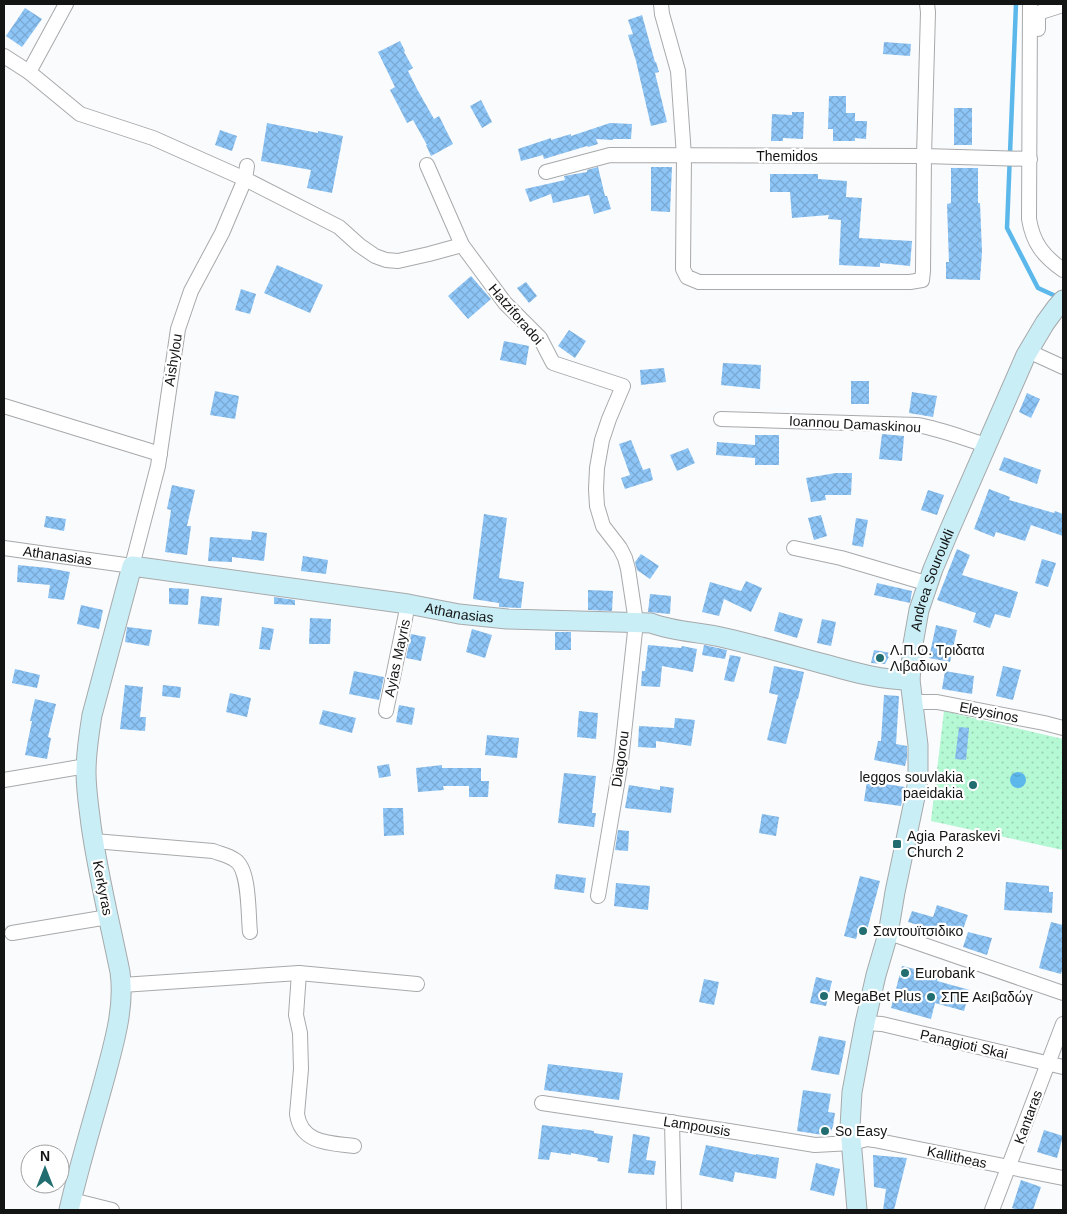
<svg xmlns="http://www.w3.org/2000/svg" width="1067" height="1214" viewBox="0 0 1067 1214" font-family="Arial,sans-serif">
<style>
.park{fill:url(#park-dots)}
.water{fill:url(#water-ripples)}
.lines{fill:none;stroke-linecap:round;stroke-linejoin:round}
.stream{stroke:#5cb8eb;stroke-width:4.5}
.building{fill:url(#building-cross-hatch)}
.street-casing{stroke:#a7a9ab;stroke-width:16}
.secondary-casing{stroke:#a7a9ab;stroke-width:21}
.street{stroke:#fff;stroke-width:14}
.secondary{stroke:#caeef6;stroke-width:19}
.poi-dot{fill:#216d6f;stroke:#fff;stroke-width:2}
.labels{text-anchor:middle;stroke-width:4.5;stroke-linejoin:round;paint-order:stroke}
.street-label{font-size:14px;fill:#131414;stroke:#fff}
.poi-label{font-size:14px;fill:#131414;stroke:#fff;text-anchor:start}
</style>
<defs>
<pattern id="park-dots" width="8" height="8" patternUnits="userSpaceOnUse" patternTransform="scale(1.25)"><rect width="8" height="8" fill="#b5f8d4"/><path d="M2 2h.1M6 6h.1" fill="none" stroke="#9bd4b5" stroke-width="1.8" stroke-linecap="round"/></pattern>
<pattern id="water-ripples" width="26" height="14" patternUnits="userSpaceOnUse" patternTransform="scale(1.25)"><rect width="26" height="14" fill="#5cb8eb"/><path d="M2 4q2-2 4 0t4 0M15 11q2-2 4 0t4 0" fill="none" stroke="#4f9dc9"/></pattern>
<pattern id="building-cross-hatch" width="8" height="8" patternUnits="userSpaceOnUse" patternTransform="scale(1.25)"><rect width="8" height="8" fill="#8dc5f7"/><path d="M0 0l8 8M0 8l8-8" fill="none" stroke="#79a8d3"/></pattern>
</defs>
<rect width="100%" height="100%" fill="#f9fbfd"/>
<path class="park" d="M 944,711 L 1063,739 L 1063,850 L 931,821 Z"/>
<path class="water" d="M1010 780a8 8 0 1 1 16 0a8 8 0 1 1-16 0Z"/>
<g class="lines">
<path class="stream" d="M 1016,4 L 1007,228 L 1038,288 L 1060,298"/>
</g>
<path class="building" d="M 25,8 L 42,19 L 22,47 L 6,36 Z
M 642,15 L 655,62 L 656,62 L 659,72 L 655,73 L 667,122 L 651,126 L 636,61 L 628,35 L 633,34 L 628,20 Z
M 400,41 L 405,51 L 404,52 L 413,68 L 408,71 L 417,89 L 434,119 L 439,116 L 453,144 L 431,156 L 426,145 L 427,145 L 413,120 L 407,123 L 402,113 L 390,90 L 395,87 L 378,52 Z
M 884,42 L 911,44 L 910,56 L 883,54 Z
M 829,96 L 846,96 L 846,113 L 855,113 L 855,121 L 867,121 L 866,139 L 855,138 L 855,141 L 833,141 L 833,129 L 828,129 Z
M 481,100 L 492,122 L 482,128 L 470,106 Z
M 954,108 L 972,108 L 972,145 L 954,145 Z
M 792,112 L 804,112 L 803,139 L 783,138 L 783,141 L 771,141 L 772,114 L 792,115 Z
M 267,123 L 318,133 L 318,131 L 343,136 L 332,193 L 307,188 L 311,170 L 261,161 Z
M 610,123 L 632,124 L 631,139 L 613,139 L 613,140 L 596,139 L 598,144 L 588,147 L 587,146 L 544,159 L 543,155 L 521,161 L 518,149 L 551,138 L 551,140 L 571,134 L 571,136 Z
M 220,130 L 237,136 L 232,151 L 215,145 Z
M 598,167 L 605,196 L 607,196 L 611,209 L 594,214 L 589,195 L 553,203 L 551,194 L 530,202 L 525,189 L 565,180 L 564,176 L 587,172 L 587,170 Z
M 651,167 L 672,167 L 670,212 L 651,211 Z
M 951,168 L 978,168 L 978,203 L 980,203 L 982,252 L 980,280 L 946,279 L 946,262 L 949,262 L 947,204 L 951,203 Z
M 770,174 L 818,174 L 818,179 L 847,181 L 846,197 L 862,198 L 859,238 L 912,241 L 910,266 L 880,263 L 880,267 L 839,265 L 841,220 L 828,219 L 829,215 L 792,218 L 790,192 L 770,192 Z
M 277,265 L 323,285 L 310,313 L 264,293 Z
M 471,276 L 491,299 L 468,319 L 448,296 Z
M 526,282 L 537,296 L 529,303 L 517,288 Z
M 241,289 L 256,294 L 250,314 L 235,310 Z
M 569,330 L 586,341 L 575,358 L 558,346 Z
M 504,341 L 529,346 L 526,365 L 500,360 Z
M 723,363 L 761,365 L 760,389 L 721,385 Z
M 664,368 L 666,382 L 641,385 L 640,370 Z
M 851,381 L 869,381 L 869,404 L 851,404 Z
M 215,391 L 239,396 L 235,419 L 210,415 Z
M 912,392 L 937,396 L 933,417 L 909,413 Z
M 1027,393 L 1040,399 L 1031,418 L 1019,412 Z
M 882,434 L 904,436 L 902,461 L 879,459 Z
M 755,435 L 779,435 L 779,465 L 755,465 L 755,458 L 716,455 L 717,442 L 755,445 Z
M 631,440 L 643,470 L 650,468 L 653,480 L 625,489 L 621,478 L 630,475 L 619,444 Z
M 688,448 L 695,463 L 677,471 L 670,455 Z
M 1004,457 L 1041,470 L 1037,484 L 999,470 Z
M 836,473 L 852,473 L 851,495 L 825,495 L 826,500 L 811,502 L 806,478 Z
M 172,485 L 195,490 L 187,526 L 191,526 L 187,555 L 165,552 L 171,510 L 167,509 Z
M 989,489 L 1010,497 L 1009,500 L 1054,513 L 1055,511 L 1063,514 L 1063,536 L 1031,525 L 1025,541 L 996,532 L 994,537 L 974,529 Z
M 928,490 L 944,495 L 937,515 L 921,510 Z
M 484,514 L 507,518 L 499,578 L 524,582 L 521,608 L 499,607 L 499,603 L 473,599 Z
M 821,515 L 827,536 L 814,540 L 808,518 Z
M 46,516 L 66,519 L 64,531 L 44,527 Z
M 856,518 L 868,520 L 863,547 L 852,545 Z
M 252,531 L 267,533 L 264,561 L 232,557 L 232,562 L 208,561 L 210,537 L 251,540 Z
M 957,549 L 970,555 L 962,575 L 1018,592 L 1010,618 L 995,614 L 990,628 L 973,622 L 976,613 L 937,600 Z
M 641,554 L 659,566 L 650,579 L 637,570 L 635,562 Z
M 303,556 L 328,560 L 326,574 L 301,571 Z
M 1042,559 L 1056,563 L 1048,587 L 1035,583 Z
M 18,565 L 48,568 L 70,572 L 64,600 L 48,598 L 50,585 L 17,582 Z
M 746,581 L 762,588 L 751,612 L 724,599 L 719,616 L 702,612 L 710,582 L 741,591 Z
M 877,583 L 912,591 L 910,603 L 874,595 Z
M 169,588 L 189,589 L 188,605 L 169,604 Z
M 588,590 L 613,591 L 612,611 L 588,610 Z
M 650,594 L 671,596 L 670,614 L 648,612 Z
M 201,596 L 222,598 L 219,626 L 198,624 Z
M 274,597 L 295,600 L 295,605 L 274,604 Z
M 81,605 L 103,610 L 99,629 L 77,624 Z
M 779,612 L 803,619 L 797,638 L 774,631 Z
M 310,618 L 331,619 L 330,644 L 309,644 Z
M 822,619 L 836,622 L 831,646 L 817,643 Z
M 936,625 L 957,630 L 950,662 L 929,658 Z
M 127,627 L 152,630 L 149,646 L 125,642 Z
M 262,627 L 274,629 L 270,650 L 259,649 Z
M 472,629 L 492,635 L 485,658 L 466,652 Z
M 555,632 L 571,632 L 571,650 L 555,650 Z
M 411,634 L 426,637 L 421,661 L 406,658 Z
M 648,645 L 681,648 L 682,646 L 697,649 L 693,672 L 662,666 L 660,687 L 641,686 L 642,671 L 645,671 Z
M 704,645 L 727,650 L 725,659 L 702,655 Z
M 874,650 L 891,653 L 885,664 L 871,663 Z
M 730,655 L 741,657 L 734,682 L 724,680 Z
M 774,666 L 804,672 L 798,699 L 797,699 L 786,744 L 767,740 L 778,695 L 769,693 Z
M 1003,666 L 1021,670 L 1013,700 L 996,696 Z
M 15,669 L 40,675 L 37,688 L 12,683 Z
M 354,671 L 384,677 L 379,700 L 349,694 Z
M 945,671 L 974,676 L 972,694 L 942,689 Z
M 125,685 L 143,687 L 140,717 L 146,717 L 145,731 L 120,729 Z
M 163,685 L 181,687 L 180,698 L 162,696 Z
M 230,693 L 251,698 L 247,717 L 226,712 Z
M 884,695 L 899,696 L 896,744 L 907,746 L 907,758 L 905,766 L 874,760 L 878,741 L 881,741 Z
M 35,699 L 56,704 L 48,737 L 51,738 L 47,759 L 25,755 L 32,721 L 30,721 Z
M 399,705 L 415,708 L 412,725 L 396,722 Z
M 323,710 L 356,718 L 352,733 L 319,724 Z
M 579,711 L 598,713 L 596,739 L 577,737 Z
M 675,718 L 695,720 L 691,746 L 656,741 L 656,748 L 638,747 L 639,726 L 674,728 Z
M 959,727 L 969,728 L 966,760 L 955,759 Z
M 487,735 L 519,738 L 517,758 L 485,755 Z
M 389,764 L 391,776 L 379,778 L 377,766 Z
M 442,765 L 442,768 L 481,768 L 481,781 L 489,781 L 488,797 L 469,797 L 469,786 L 443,786 L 444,790 L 418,792 L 416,768 Z
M 564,773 L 596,776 L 592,813 L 596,813 L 594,827 L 558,823 Z
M 867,781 L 905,787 L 901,806 L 864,801 Z
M 629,785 L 660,790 L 660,786 L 674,788 L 671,813 L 625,808 Z
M 383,808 L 403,808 L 404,835 L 384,836 Z
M 762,814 L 779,817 L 776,836 L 759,833 Z
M 618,830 L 629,831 L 628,851 L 615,850 Z
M 556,874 L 586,878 L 584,893 L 554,889 Z
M 860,876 L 880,881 L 866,934 L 858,932 L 856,939 L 844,936 Z
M 1006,882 L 1049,886 L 1049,892 L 1053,892 L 1052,913 L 1004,910 Z
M 616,883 L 650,886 L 648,910 L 614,906 Z
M 937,905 L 968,915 L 960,938 L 908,922 L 912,911 L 933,917 Z
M 1051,922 L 1063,925 L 1063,967 L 1061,974 L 1039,968 Z
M 968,932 L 992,938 L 987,955 L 963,947 Z
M 902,966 L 939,975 L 937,981 L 970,990 L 964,1011 L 935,1003 L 931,1019 L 891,1008 Z
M 816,977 L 832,981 L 826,1006 L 810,1003 Z
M 704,979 L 719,982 L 714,1005 L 699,1002 Z
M 819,1036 L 846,1041 L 839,1075 L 811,1070 Z
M 548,1064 L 623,1073 L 619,1100 L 544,1090 Z
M 803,1090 L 831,1094 L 828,1112 L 835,1113 L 833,1126 L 831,1131 L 828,1134 L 823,1135 L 797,1131 Z
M 542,1125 L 582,1130 L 582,1129 L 594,1131 L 594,1133 L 613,1136 L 609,1163 L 597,1161 L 598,1158 L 571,1153 L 571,1155 L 551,1152 L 549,1160 L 538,1159 Z
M 1044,1130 L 1063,1136 L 1057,1158 L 1037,1152 Z
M 633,1134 L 650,1137 L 646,1160 L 656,1161 L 654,1175 L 628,1173 Z
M 706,1145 L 756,1155 L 756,1154 L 779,1158 L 776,1179 L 735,1172 L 733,1182 L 699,1175 Z
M 873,1155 L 907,1158 L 894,1210 L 883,1210 L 886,1189 L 874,1187 Z
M 816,1163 L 840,1169 L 834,1196 L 810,1190 Z
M 1021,1180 L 1041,1187 L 1033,1210 L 1019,1210 L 1012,1208 Z"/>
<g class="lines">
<g class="street-casing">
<g id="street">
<path d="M 661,4 L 662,14 L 678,71 L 684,156 L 683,269 L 687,277 L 699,282 L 910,282 L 922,280 L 923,271 L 924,156 L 928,12 L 927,4"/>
<path d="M 1030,4 L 1029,219 C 1033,243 1043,256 1063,270"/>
<path d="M 1038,29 L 1038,13 L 1063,5"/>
<path d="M 4,56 L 29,72 L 80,114 L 153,138 L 245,179 L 339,227 L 359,245 L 375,256 L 386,260 L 398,261 L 429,254 L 462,245"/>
<path d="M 29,72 L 66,4"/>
<path d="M 427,165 L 462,245 L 505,303 L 540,338 L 553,363 L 623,386 L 609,419 L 602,440 L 597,468 L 596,489 L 597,506 L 603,526 L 620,548 L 625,558 L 628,569 L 636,622 L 621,761 L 598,896"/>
<path d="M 546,172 L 610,155 L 924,156 L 1030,159"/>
<path d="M 1028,351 L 1063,367"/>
<path d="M 4,406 L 160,454"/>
<path d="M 721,419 L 917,425 C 941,429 963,438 986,445"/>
<path id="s1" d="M 4,548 L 132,566 L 158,466 L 178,329 L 191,291 L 222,233 L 245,179 L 247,166"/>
<path d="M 794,548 L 841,558 L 929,584"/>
<path d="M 914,706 L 922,702 L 937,702 L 1044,723 L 1063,728"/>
<path d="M 386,711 L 408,604"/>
<path d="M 4,780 L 86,766"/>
<path d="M 94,841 L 213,851 C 220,854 228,855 235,860 C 250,869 248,915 250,932"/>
<path d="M 12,933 L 108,917"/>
<path d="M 888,934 L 895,935 L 1063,993"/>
<path d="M 299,973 L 296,1015 L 300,1033 L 301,1069 L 297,1114 C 301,1144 331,1143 354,1146"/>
<path d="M 122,985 L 299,973 L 417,984"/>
<path d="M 865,1023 L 882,1024 L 1063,1067"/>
<path d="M 542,1103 L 729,1131 L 815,1145 L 852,1143 L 867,1139 L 874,1140 L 1063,1178"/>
<path d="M 672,1122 L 674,1210"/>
<path d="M 72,1200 L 112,1210"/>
<path d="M 992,1210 L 1063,1024"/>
</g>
</g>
<g class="secondary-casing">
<g id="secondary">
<path id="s2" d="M 69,1210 C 79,1166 93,1121 105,1077 C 114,1043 125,1007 120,972 C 110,923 98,875 91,825 C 89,808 86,790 86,772 C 86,752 89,734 92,715 L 132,566 L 408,604 L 459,614 L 507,619 L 651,623 C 674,632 701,632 725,638 C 760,646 794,656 828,665 C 856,673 882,680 910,680"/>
<path id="s3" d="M 857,1210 L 850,1127 L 852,1092 L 865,1023 L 876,975 L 888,934 L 895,892 L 916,792 L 918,779 L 918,745 L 910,680 L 913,644 L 919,610 L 933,569 L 949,531 L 1026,355 L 1045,323 L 1056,308 L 1063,300"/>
</g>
</g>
<use href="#street" class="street"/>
<use href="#secondary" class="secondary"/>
</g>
<g class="poi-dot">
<circle cx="880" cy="658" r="5"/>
<circle cx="973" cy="785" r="5"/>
<rect x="892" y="839" width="10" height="10" rx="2.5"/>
<circle cx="863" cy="931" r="5"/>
<circle cx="905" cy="973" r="5"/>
<circle cx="824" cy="996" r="5"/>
<circle cx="931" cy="997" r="5"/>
<circle cx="825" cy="1131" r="5"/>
</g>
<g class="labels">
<g class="street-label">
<text x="787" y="161">Themidos</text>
<text transform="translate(516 314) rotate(49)" y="5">Hatziforadoi</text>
<text transform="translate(173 360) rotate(-81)" y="5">Aishylou</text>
<text transform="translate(855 424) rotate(3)" y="5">Ioannou Damaskinou</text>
<text dy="5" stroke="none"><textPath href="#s1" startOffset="54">Athanasias</textPath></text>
<text dy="5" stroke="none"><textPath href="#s3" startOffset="641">Andrea Souroukli</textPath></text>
<text dy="5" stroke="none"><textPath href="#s2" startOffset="990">Athanasias</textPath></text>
<text transform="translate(397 658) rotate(-78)" y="5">Ayias Mayris</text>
<text transform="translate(989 712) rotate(11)" y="5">Eleysinos</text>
<text transform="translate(620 759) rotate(-82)" y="5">Diagorou</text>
<text transform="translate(103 888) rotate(79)" y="5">Kerkyras</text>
<text transform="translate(964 1044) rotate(13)" y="5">Panagioti Skai</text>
<text transform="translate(1028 1117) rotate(-70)" y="5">Kantaras</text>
<text transform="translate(697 1126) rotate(9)" y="5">Lampousis</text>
<text transform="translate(957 1157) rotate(12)" y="5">Kallitheas</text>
</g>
<g class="poi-label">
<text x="890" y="655">Λ.Π.Ο. Τριδατα<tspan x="890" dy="16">Λιβαδιων</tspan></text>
<text x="963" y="782" text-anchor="end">leggos souvlakia<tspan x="963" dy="16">paeidakia</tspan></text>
<text x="907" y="841">Agia Paraskevi<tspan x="907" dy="16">Church 2</tspan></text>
<text x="873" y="936">Σαντουϊτσιδικο</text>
<text x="915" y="978">Eurobank</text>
<text x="834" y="1001">MegaBet Plus</text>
<text x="941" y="1002">ΣΠΕ Αειβαδώγ</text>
<text x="835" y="1136">So Easy</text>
</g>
</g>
<rect width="1067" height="1214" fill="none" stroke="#131414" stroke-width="10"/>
<g transform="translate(45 1169)"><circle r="24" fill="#ffffff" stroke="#a1a1a1"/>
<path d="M0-4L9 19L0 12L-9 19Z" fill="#216d6f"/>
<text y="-8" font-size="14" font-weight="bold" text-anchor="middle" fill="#131414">N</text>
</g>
</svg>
